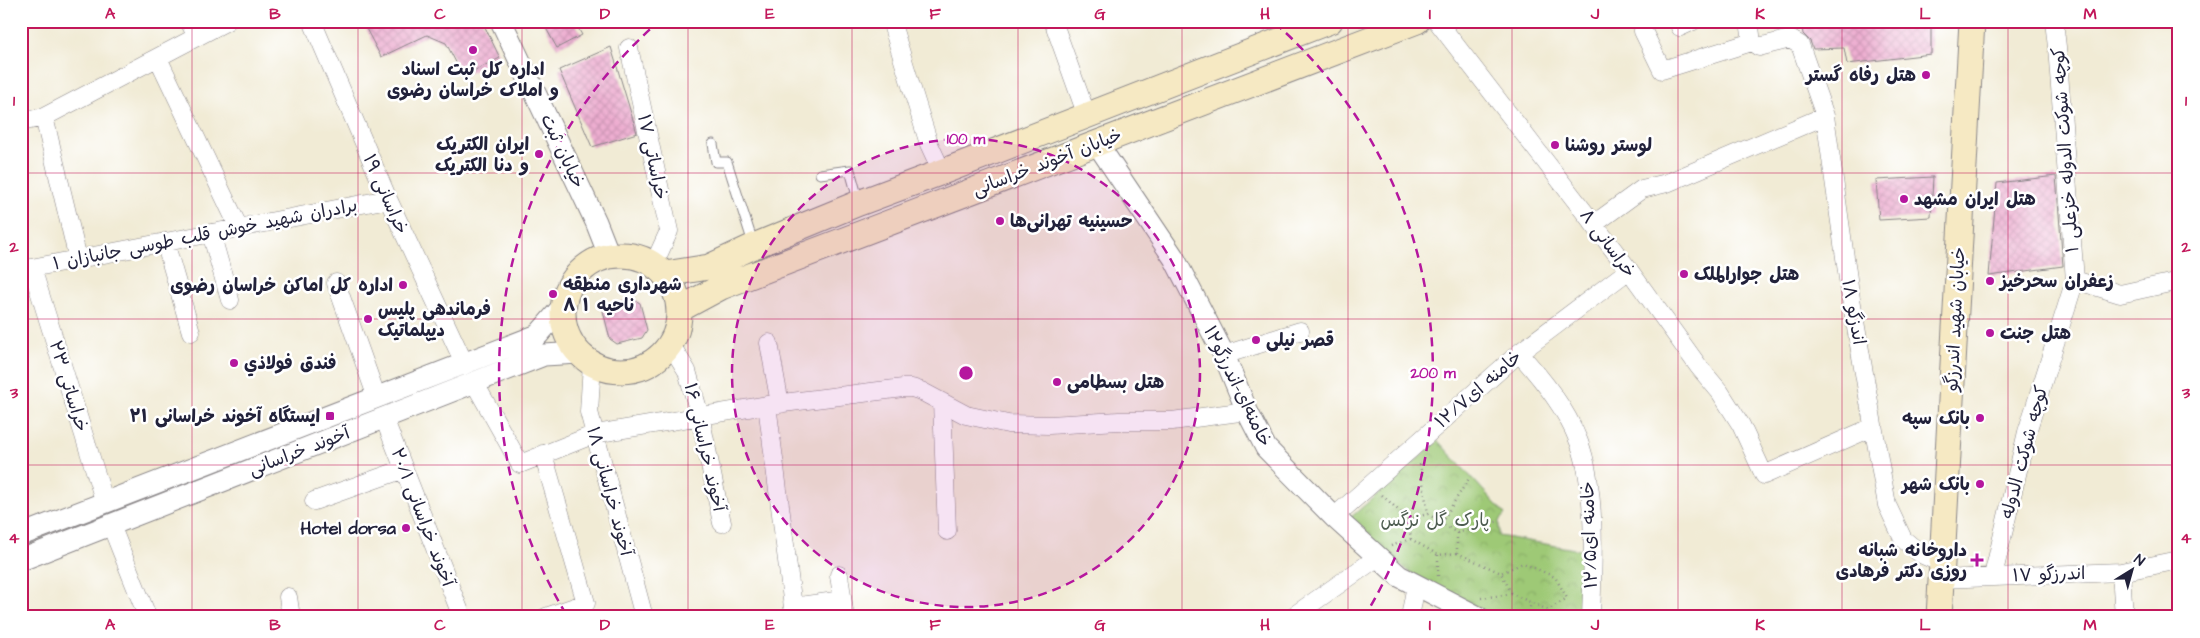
<svg xmlns="http://www.w3.org/2000/svg" width="2200" height="638" viewBox="0 0 2200 638" font-family="'Architects Daughter','Playpen Sans Arabic',sans-serif">
<style>
.park{fill:url(#park-crowns);stroke:#607658}
.building{fill:url(#building-cross-hatch)}
.lines{fill:none;stroke-linecap:round;stroke-linejoin:round}
.service-casing{stroke:#8a8688;stroke-width:11}
.minor-casing{stroke:#8a8688;stroke-width:19}
.tertiary-casing{stroke:#8a8688;stroke-width:23}
.secondary-casing{stroke:#8a8688;stroke-width:27}
.path{stroke:#8a8688;stroke-width:2.5;stroke-dasharray:1 4;stroke-linecap:butt}
.service{stroke:#fff;stroke-width:9}
.minor{stroke:#fff;stroke-width:18}
.tertiary{stroke:#fff;stroke-width:21}
.secondary{stroke:#f6e9c3;stroke-width:25}
.grid{fill:none;stroke:#c2185b;stroke-width:1;stroke-opacity:0.55}
.ring{fill:none;stroke:#b5179e;stroke-width:2.5;stroke-dasharray:9 6}
.poi-dot{fill:#b5179e;stroke:#fff;stroke-width:2}
.labels{text-anchor:middle;stroke-width:5;stroke-linejoin:round;paint-order:stroke}
.poi-label{font-size:18px;font-weight:bold;fill:#22223b;stroke:#fff;text-anchor:start}
.street-label{font-size:18px;fill:#22223b;stroke:#fff}
.park-label{font-size:18px;fill:#4d5c50;stroke:#fff}
.centre{fill:#b5179e;stroke:#fff;stroke-width:2.5}
.ring-label{font-size:15px;text-anchor:middle;font-weight:bold;fill:#b5179e;stroke:#fff;stroke-width:5;stroke-linejoin:round;paint-order:stroke}
.neatline{fill:none;stroke:#c2185b;stroke-width:2}
.grid-label{font-size:16px;text-anchor:middle;font-weight:bold;fill:#c2185b}
</style>
<defs>
<pattern id="park-crowns" width="20" height="18" patternUnits="userSpaceOnUse" patternTransform="scale(1.25)"><rect width="20" height="18" fill="#9ec976"/><path d="M2 6a3 3 0 1 1 6 0M12 15a3 3 0 1 1 6 0" fill="none" stroke="#88ac67"/></pattern>
<pattern id="building-cross-hatch" width="8" height="8" patternUnits="userSpaceOnUse" patternTransform="scale(1.25)"><rect width="8" height="8" fill="#edadd0"/><path d="M0 0l8 8M0 8l8-8" fill="none" stroke="#cb95b4"/></pattern>
</defs>
<rect width="100%" height="100%" fill="#fff"/>
<filter id="ink" filterUnits="userSpaceOnUse"><feTurbulence type="fractalNoise" baseFrequency=".02" numOctaves="2"/><feDisplacementMap in="SourceGraphic" scale="10" xChannelSelector="R" yChannelSelector="G"/><feConvolveMatrix kernelMatrix="1 2 1 2 8 2 1 2 1" color-interpolation-filters="sRGB"/></filter>
<filter id="wash" filterUnits="userSpaceOnUse"><feTurbulence type="fractalNoise" baseFrequency=".0096" numOctaves="4" result="noise"/><feDisplacementMap in="SourceGraphic" scale="20" xChannelSelector="R" yChannelSelector="G"/><feGaussianBlur stdDeviation="1.12" result="paint"/><feColorMatrix in="noise" values="0 0 0 0 0 0 0 0 0 0 0 0 0 0 0 0 0 1.4 0 .05"/><feComposite in="paint" operator="in"/></filter>
<g filter="url(#wash)">
<rect width="100%" height="100%" fill="#f1ebd5"/>
<path class="park" d="M 1438,441 L 1505,514 L 1499,521 L 1499,536 L 1586,551 L 1585,617 L 1495,617 L 1406,570 L 1350,518 Z"/>
<g id="blocks">
<path class="building" d="M 362,21 L 482,21 L 500,58 L 463,76 L 446,43 L 427,35 L 381,57 Z
M 542,21 L 574,21 L 582,35 L 557,48 Z
M 1801,21 L 1931,21 L 1931,54 L 1847,64 L 1844,48 L 1813,49 L 1810,41 L 1803,34 Z
M 611,47 L 637,133 L 592,147 L 559,70 Z
M 2056,176 L 2063,266 L 1989,276 L 1997,183 Z
M 1933,177 L 1931,217 L 1879,220 L 1876,180 Z
M 633,299 L 640,303 L 647,330 L 642,338 L 617,344 L 610,339 L 603,311 L 607,305 Z"/>
</g>
</g>
<g filter="url(#ink)">
<use href="#blocks" fill-opacity="0" stroke="#8a8688" stroke-width="1"/>
<g class="lines">
<g class="service-casing">
<path id="service" d="M 713,144 L 716,162 L 727,162 L 754,246
M 820,174 L 850,170 L 859,203"/>
</g>
<g class="minor-casing">
<path id="minor" d="M 189,21 L 197,37
M 312,21 L 388,199 L 465,365
M 891,21 L 929,144 L 942,172
M 1053,21 L 1087,116
M 1437,21 L 1629,270 L 1699,367 L 1720,392 L 1741,425 L 1764,475 L 1873,427
M 1749,21 L 1752,42 L 1759,47 L 1790,39 L 1800,45 L 1825,116 L 1850,293 L 1887,505 L 1903,539 L 1921,554 L 1941,563
M 1680,27 L 1693,21
M 1643,31 L 1662,70 L 1752,42
M 629,48 L 669,231 L 654,264
M 158,58 L 239,228
M 44,117 L 78,259
M 21,122 L 44,117 L 227,21
M 1594,224 L 1642,189 L 1667,183 L 1825,116
M 211,233 L 230,300
M 165,242 L 191,332
M 32,268 L 105,503
M 21,270 L 388,199
M 2075,280 L 2120,294 L 2179,281
M 336,283 L 377,398
M 769,343 L 780,404
M 671,345 L 687,371 L 700,416 L 722,523
M 1519,353 C 1542,379 1566,408 1579,442 C 1597,490 1593,565 1591,617
M 1224,355 L 1300,331
M 592,364 L 589,412 L 644,617
M 474,382 L 520,464 L 595,434 L 767,405 L 903,388 L 912,388 L 921,391 L 966,415 L 1008,424 L 1049,425 L 1119,421 L 1172,421 L 1247,411
M 942,402 L 947,531
M 767,405 L 793,607 L 842,600
M 384,418 L 462,617
M 543,454 L 586,603 L 546,617
M 314,501 L 404,469
M 1334,517 L 1519,353 L 1629,270
M 111,525 L 146,613
M 2121,572 L 2124,617
M 839,575 L 845,617
M 1993,576 L 2027,432 L 2075,280 L 2057,47 L 2054,21
M 1940,579 L 2121,572 L 2179,560
M 288,597 L 291,617
M 1292,617 L 1378,557
M 1410,617 L 1416,585"/>
</g>
<g class="tertiary-casing">
<path id="tertiary" d="M 501,21 L 596,222 L 609,255
M 1096,142 L 1174,258 L 1224,355 L 1247,411 L 1266,448 L 1334,517 L 1399,576 L 1478,617
M 21,535 L 538,335 L 563,306
M 21,560 L 544,355 L 579,353"/>
</g>
<g class="secondary-casing">
<path id="secondary" d="M563 313a58 58 0 1 1 116 0a58 58 0 1 1-116 0Z
M 665,274 L 709,267 L 754,246 L 859,203 L 942,172 L 1330,21
M 680,309 L 721,287 L 1417,21
M 1939,617 L 1972,21"/>
</g>
<path class="path" d="M 1420,464 L 1428,514
M 1382,495 L 1408,519 L 1411,539 L 1438,555 L 1457,553 L 1457,533 L 1428,514 L 1408,519
M 1441,523 L 1470,477
M 1457,533 L 1499,521
M 1391,546 L 1411,539
M 1457,553 L 1501,573 L 1512,594 L 1548,610 L 1567,598 L 1555,577 L 1523,563 L 1501,573
M 1438,576 L 1438,555
M 1481,598 L 1512,594
M 1528,617 L 1531,602"/>
<use href="#service" class="service"/>
<use href="#minor" class="minor"/>
<use href="#tertiary" class="tertiary"/>
<use href="#secondary" class="secondary"/>
</g>
</g>
<path class="grid" d="M 192,21 L 192,617M 358,21 L 358,617M 522,21 L 522,617M 688,21 L 688,617M 852,21 L 852,617M 1018,21 L 1018,617M 1182,21 L 1182,617M 1348,21 L 1348,617M 1512,21 L 1512,617M 1678,21 L 1678,617M 1842,21 L 1842,617M 2008,21 L 2008,617M 21,173 L 2179,173M 21,319 L 2179,319M 21,465 L 2179,465"/>
<circle cx="966" cy="373" r="234" fill="#b5179e" fill-opacity=".12"/>
<g class="ring">
<circle cx="966" cy="373" r="234"/>
<path d="M566 614A467 467 0 0 1 657 23M1275 23A467 467 0 0 1 1366 614"/>
</g>
<g class="poi-dot">
<circle cx="473" cy="50" r="5"/>
<circle cx="1926" cy="75" r="5"/>
<circle cx="1555" cy="145" r="5"/>
<circle cx="539" cy="154" r="5"/>
<circle cx="1904" cy="199" r="5"/>
<circle cx="1000" cy="221" r="5"/>
<circle cx="1684" cy="274" r="5"/>
<circle cx="1990" cy="281" r="5"/>
<circle cx="403" cy="285" r="5"/>
<circle cx="553" cy="294" r="5"/>
<circle cx="368" cy="319" r="5"/>
<circle cx="1990" cy="333" r="5"/>
<circle cx="1256" cy="340" r="5"/>
<circle cx="234" cy="363" r="5"/>
<circle cx="1057" cy="382" r="5"/>
<rect x="325" y="411" width="10" height="10" rx="2.5"/>
<circle cx="1980" cy="418" r="5"/>
<circle cx="1980" cy="484" r="5"/>
<circle cx="406" cy="528" r="5"/>
<path d="M1974.5 552.5h5v5h5v5h-5v5h-5v-5h-5v-5h5z"/>
</g>
<g class="labels">
<g class="poi-label">
<text x="473" y="75" text-anchor="middle">اداره کل ثبت اسناد<tspan x="473" dy="21">و املاک خراسان رضوی</tspan></text>
<text x="1916" y="81" text-anchor="end">هتل رفاه گستر</text>
<text x="529" y="150" text-anchor="end">ایران الکتریک<tspan x="529" dy="21">و دنا الکتریک</tspan></text>
<text x="1565" y="151">لوستر روشنا</text>
<text x="1914" y="205">هتل ایران مشهد</text>
<text x="1010" y="227">حسینیه تهرانی‌ها</text>
<text x="1694" y="280">هتل جوارالملک</text>
<text x="2000" y="287">زعفران سحرخیز</text>
<text x="563" y="290">شهرداری منطقه<tspan x="563" dy="21">۸ ناحیه ۱</tspan></text>
<text x="393" y="291" text-anchor="end">اداره کل اماکن خراسان رضوی</text>
<text x="378" y="315">فرماندهی پلیس<tspan x="378" dy="21">دیپلماتیک</tspan></text>
<text x="2000" y="339">هتل جنت</text>
<text x="1266" y="346">قصر نیلی</text>
<text x="244" y="369">فندق فولاذي</text>
<text x="1067" y="388">هتل بسطامی</text>
<text x="320" y="422" text-anchor="end">ایستگاه آخوند خراسانی ۲۱</text>
<text x="1970" y="424" text-anchor="end">بانک سپه</text>
<text x="1970" y="490" text-anchor="end">بانک شهر</text>
<text x="396" y="534" text-anchor="end">Hotel dorsa</text>
<text x="1967" y="556" text-anchor="end">داروخانه شبانه<tspan x="1967" dy="21">روزی دکتر فرهادی</tspan></text>
</g>
<g class="street-label">
<text transform="translate(2065 150) rotate(-94)" y="6">کوچه شوکت الدوله خزعلی ۱</text>
<text transform="translate(563 151) rotate(65)" y="6">خیابان ثبت</text>
<text transform="translate(653 157) rotate(78)" y="6">خراساتی ۱۷</text>
<text transform="translate(1047 162) rotate(-21)" y="6">خیابان آخوند خراسانی</text>
<text transform="translate(386 194) rotate(66)" y="6">خراسانی ۱۹</text>
<text transform="translate(205 234) rotate(-11)" y="6">برادران شهید خوش قلب طوسی جانبازان ۱</text>
<text transform="translate(1608 243) rotate(53)" y="6">خراسانی ۸</text>
<text transform="translate(1854 312) rotate(80)" y="6">اندزگو ۱۸</text>
<text transform="translate(1955 319) rotate(-87)" y="6">خیابان شهید اندرزگو</text>
<text transform="translate(69 386) rotate(73)" y="6">خراساتی ۲۳</text>
<text transform="translate(1238 386) rotate(64)" y="6">خامنه‌ای-اندرزگو۱۲</text>
<text transform="translate(1478 389) rotate(-41)" y="6">خامنه ای۱۲/۷</text>
<text transform="translate(705 447) rotate(77)" y="6">آخوند خراسانی ۱۶</text>
<text transform="translate(299 451) rotate(-21)" y="6">آخوند خراسانی</text>
<text transform="translate(2024 452) rotate(-75)" y="6">کوچه شوکت الدوله</text>
<text transform="translate(610 491) rotate(75)" y="6">آخوند خراسانی ۱۸</text>
<text transform="translate(423 517) rotate(69)" y="6">آخوند خراسانی ۲۰/۱</text>
<text transform="translate(1589 535) rotate(-92)" y="6">خامنه ای۱۲/۵</text>
<text transform="translate(2049 574) rotate(-2)" y="6">اندرزگو ۱۷</text>
</g>
<g class="park-label">
<text x="1435" y="526">پارک گل نرگس</text>
</g>
</g>
<circle cx="966" cy="373" r="8" class="centre"/>
<g class="ring-label">
<text x="966" y="144">100 m</text>
<text x="1433" y="378">200 m</text>
</g>
<rect width="2200" height="638" fill="none" stroke="#fff" stroke-width="55"/>
<g transform="translate(2132 570) rotate(37)" stroke="#ffffff" stroke-width="4" paint-order="stroke">
<path d="M0-4L9 19L0 12L-9 19Z" fill="#22223b"/>
<text y="-8" font-size="14" font-weight="bold" text-anchor="middle" fill="#22223b">N</text>
</g>
<rect x="28" y="28" width="2144" height="582" class="neatline"/>
<g class="grid-label">
<text x="110" y="19">A</text>
<text x="275" y="19">B</text>
<text x="440" y="19">C</text>
<text x="605" y="19">D</text>
<text x="770" y="19">E</text>
<text x="935" y="19">F</text>
<text x="1100" y="19">G</text>
<text x="1265" y="19">H</text>
<text x="1430" y="19">I</text>
<text x="1595" y="19">J</text>
<text x="1760" y="19">K</text>
<text x="1925" y="19">L</text>
<text x="2090" y="19">M</text>
<text x="14" y="106">1</text>
<text x="2186" y="106">1</text>
<text x="14" y="252">2</text>
<text x="2186" y="252">2</text>
<text x="14" y="398">3</text>
<text x="2186" y="398">3</text>
<text x="14" y="543">4</text>
<text x="2186" y="543">4</text>
<text x="110" y="630">A</text>
<text x="275" y="630">B</text>
<text x="440" y="630">C</text>
<text x="605" y="630">D</text>
<text x="770" y="630">E</text>
<text x="935" y="630">F</text>
<text x="1100" y="630">G</text>
<text x="1265" y="630">H</text>
<text x="1430" y="630">I</text>
<text x="1595" y="630">J</text>
<text x="1760" y="630">K</text>
<text x="1925" y="630">L</text>
<text x="2090" y="630">M</text>
</g>
</svg>
